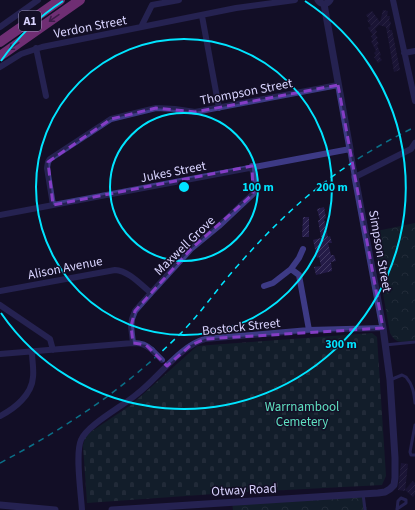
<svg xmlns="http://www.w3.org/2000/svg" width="415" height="510" viewBox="0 0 415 510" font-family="'Source Sans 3',sans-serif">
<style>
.forest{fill:url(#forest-crowns)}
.cemetery{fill:url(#cemetery-stones)}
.building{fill:url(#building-hatch)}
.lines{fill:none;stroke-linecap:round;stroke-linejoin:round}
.service{stroke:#3d3a85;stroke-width:3}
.minor{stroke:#3d3a85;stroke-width:6}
.tertiary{stroke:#3d3a85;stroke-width:7}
.trunk{stroke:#e055d1;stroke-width:10}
.rail{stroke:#00e5ff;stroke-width:1.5;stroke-dasharray:6 5;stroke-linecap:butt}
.minor-bridge{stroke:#3d3a85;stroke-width:6}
.oneway{stroke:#6f2e73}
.marked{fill:none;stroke:#843dc5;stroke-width:3;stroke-dasharray:8 5;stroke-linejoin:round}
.ring{fill:none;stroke:#00e5ff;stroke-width:2}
.labels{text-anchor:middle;stroke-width:3;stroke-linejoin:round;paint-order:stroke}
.shield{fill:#130f26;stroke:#9e99be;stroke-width:1}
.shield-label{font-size:12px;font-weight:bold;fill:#d9d4ff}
.street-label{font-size:13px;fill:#d9d4ff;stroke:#130f26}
.park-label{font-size:13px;fill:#5fe0c0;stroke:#130f26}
.centre{fill:#00e5ff;stroke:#130f26;stroke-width:2}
.ring-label{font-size:12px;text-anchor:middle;font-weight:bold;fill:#00e5ff;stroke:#130f26;stroke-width:3;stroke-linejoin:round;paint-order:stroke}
</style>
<defs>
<pattern id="forest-crowns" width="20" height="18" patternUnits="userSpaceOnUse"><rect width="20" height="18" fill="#12302f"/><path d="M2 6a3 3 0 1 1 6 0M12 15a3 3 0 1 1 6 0" fill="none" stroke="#344d4e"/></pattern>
<pattern id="cemetery-stones" width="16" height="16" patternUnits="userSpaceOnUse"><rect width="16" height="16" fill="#12302f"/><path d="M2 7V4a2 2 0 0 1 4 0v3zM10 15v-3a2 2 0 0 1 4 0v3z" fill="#344d4e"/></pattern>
<pattern id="building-hatch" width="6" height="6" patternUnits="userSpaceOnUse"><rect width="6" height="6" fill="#241b47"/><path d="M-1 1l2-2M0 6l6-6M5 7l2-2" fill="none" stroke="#433b63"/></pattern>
</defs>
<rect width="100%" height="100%" fill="#130f26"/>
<path class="forest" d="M 415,223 L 415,340 C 404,342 396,345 390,333 L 372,232 Z
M 363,494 L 367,510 L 233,510 L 232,502 Z"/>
<path class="cemetery" d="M 372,333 L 377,337 L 386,476 L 382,485 L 228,493 L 87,503 L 83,445 L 86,435 L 131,405 L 197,346 Z"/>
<path class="building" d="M 383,10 L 388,11 L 387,16 L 390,16 L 389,21 L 391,22 L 389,30 L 392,30 L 400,70 L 394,72 L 386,27 L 379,25 L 375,29 L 377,32 L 375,34 L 378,38 L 376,39 L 379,44 L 377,45 L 381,55 L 379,56 L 382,60 L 378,63 L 374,57 L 376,56 L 374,53 L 376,51 L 371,41 L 373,40 L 371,36 L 373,35 L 368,28 L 371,26 L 367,20 L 369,19 L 366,15 L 372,11 L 380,22 Z
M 324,207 L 326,218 L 324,219 L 328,237 L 330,236 L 332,243 L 328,243 L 331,255 L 334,255 L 336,261 L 331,262 L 332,271 L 316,275 L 314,267 L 321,266 L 319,257 L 317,258 L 313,240 L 321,238 L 318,220 L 320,220 L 317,209 Z
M 303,217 L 309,217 L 309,237 L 302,237 Z
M 401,463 L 408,464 L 405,491 L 398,490 Z
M 413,481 L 415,483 L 415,494 L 413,497 L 405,490 Z"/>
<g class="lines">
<path class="service" d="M 385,345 L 415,342
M 390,380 L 402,375 L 406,377 C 413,385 414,393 415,403
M 415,425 L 410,452 L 411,455 L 415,455
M 363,494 L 365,510
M 397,510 L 398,501 L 401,498 L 406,500 L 406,503 L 397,509"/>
<path class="minor" d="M 393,0 L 415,101
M 202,16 L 219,108
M 0,27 L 38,0
M 141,27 L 152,5 L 179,0
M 36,48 L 46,96
M 404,53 L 415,51
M 0,67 L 21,54 L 42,47 L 236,8 L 295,0
M 53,205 L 47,168 L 48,162 L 50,159 L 111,119 L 156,108 L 175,109 L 195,112 L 338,85
M 0,215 L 350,149 L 355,177 L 411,149 L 415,143
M 291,269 L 299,258 L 303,249
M 264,286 L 273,283 L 291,269 L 299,275 L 309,330
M 0,291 L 115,270 C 129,271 140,284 151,293
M 0,305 L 50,339 L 53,350
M 133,343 L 131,326 L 132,319 L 135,311 L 151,293 L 191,249 L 219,226 L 253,194 L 255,186 L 252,166
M 0,354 L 133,343 C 142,343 146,345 152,350
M 0,416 C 14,409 32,395 33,377 C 34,369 32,360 32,352
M 82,510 C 81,494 75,453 81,440 C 87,425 123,406 137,394 C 157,379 181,345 205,339 L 309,330 L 383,328"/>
<path class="tertiary" d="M 318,0 C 321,5 327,5 330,0
M 324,4 L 350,149
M 0,505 L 55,510
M 112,510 L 378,493 L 385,492 L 390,489 L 394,485 L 395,478 L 395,458 L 390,380 L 383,328 L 355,177"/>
<path class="trunk" d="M 0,42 L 60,0
M 0,56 L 80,0"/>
<path class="rail" d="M 0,463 C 67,427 123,390 177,337 C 200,315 218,287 240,263 C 293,203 343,162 415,127"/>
<path class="minor-bridge" d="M 152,350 L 162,360"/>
</g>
<defs><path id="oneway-shaft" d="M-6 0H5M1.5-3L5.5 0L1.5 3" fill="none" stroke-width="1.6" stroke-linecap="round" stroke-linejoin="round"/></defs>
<g class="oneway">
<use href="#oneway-shaft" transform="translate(54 18) rotate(145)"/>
<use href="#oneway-shaft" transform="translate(14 46) rotate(145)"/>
</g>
<path d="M0 0H415V510H0ZM 338,85 L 383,328 L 205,339 L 191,345 L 167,366 L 146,345 L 133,343 L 131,326 L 135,311 L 191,249 L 253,194 L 252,166 L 53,205 L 48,162 L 111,119 L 156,108 L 195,112 Z" fill="#130f26" fill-opacity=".55" fill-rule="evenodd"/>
<path class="marked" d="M 338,85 L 383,328 L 205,339 L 191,345 L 167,366 L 146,345 L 133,343 L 131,326 L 135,311 L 191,249 L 253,194 L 252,166 L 53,205 L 48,162 L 111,119 L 156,108 L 195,112 Z"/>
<g class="ring">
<circle cx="184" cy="187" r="74"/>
<circle cx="184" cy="187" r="148"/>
<path d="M1 61A222 222 0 0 1 63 1M305 1A222 222 0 1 1 1 313"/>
</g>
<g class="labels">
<rect class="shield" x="19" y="11" width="22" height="20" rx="3"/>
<g class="shield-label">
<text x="30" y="25">A1</text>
</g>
<g class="street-label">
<text transform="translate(90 26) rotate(-11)" y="5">Verdon Street</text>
<text transform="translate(246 91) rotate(-11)" y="5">Thompson Street</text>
<text transform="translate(173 171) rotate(-11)" y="5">Jukes Street</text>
<text transform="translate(184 245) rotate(-44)" y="5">Maxwell Grove</text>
<text transform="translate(381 251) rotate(80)" y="5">Simpson Street</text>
<text transform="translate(65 267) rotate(-11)" y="5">Alison Avenue</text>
<text transform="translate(241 326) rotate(-6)" y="5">Bostock Street</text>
<text transform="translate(244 489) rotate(-3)" y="5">Otway Road</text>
</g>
<g class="park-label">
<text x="302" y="411">Warrnambool<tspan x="302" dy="15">Cemetery</tspan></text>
</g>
</g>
<circle cx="184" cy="187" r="6" class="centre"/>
<g class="ring-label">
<text x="258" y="191">100 m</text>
<text x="332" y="191">200 m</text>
<text x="341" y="348">300 m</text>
</g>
</svg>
